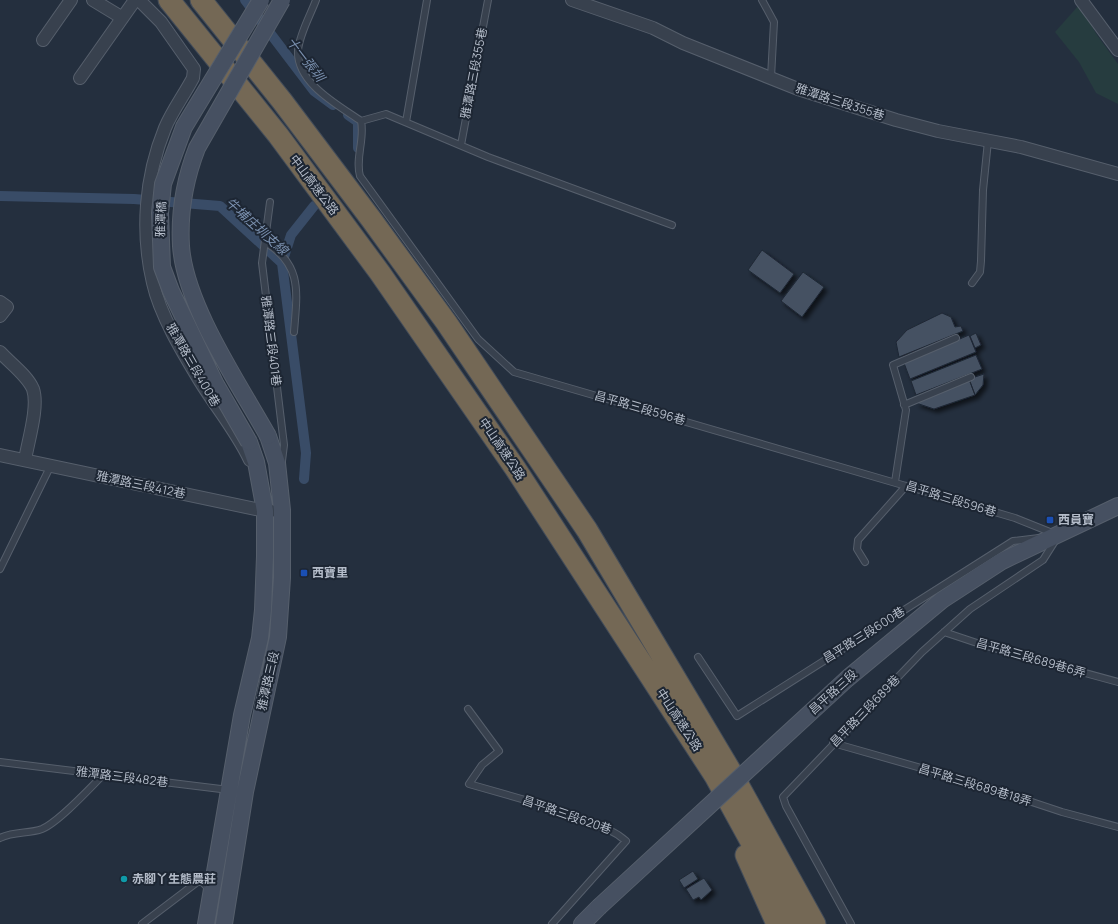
<svg xmlns="http://www.w3.org/2000/svg" width="1118" height="924" viewBox="0 0 1118 924" font-family="Manrope,'Noto Sans TC',sans-serif">
<style>
.green{fill:#263c3f}
.lines{fill:none;stroke-linecap:round;stroke-linejoin:round}
.canal{stroke:#394c67;stroke-width:10}
.building{fill:#455162;stroke:#1f2835;filter:url(#shadow)}
.lane-casing{stroke:#565f6c;stroke-width:8}
.street-casing{stroke:#565f6c;stroke-width:14}
.secondary-casing{stroke:#565f6c;stroke-width:18}
.highway-casing{stroke:#434c59;stroke-width:23}
.lane{stroke:#38414e;stroke-width:6}
.street{stroke:#38414e;stroke-width:12}
.secondary{stroke:#465061;stroke-width:16}
.highway{stroke:#746855;stroke-width:21}
.secondary-bridge-casing{stroke:#565f6c;stroke-width:18;stroke-linecap:butt}
.secondary-bridge{stroke:#465061;stroke-width:16}
.transit-dot{fill:#1a4fb4;stroke:#1d2633;stroke-width:1.5}
.culture-dot{fill:#0f9aa8;stroke:#1d2633;stroke-width:1.5}
.labels{text-anchor:middle;stroke-width:4;stroke-linejoin:round;paint-order:stroke}
.street-label{font-size:12px;fill:#b4bcc9;stroke:#1d2633}
.poi-label{font-size:12px;font-weight:bold;fill:#b4bcc9;stroke:#1d2633;text-anchor:start}
.water-label{font-size:13px;font-style:italic;fill:#7c92b1;stroke:#1d2633}
</style>
<defs>
<filter id="shadow"><feDropShadow dx="3.5" dy="3.5" stdDeviation="2" flood-color="#0009"/></filter>
</defs>
<rect width="100%" height="100%" fill="#242f3e"/>
<path class="green" d="M 1079,5 L 1097,35 L 1118,64 L 1118,104 L 1096,93 L 1079,62 L 1055,32 Z"/>
<g class="lines">
<path class="canal" d="M 245,0 L 314,91 L 333,105
M 348,115 L 358,122 L 358,148
M 0,196 L 134,199 L 220,206 L 282,263 L 306,453 L 304,479
M 282,263 L 291,235 L 314,206"/>
</g>
<path class="building" d="M 762,250 L 794,274 L 780,293 L 748,270 Z
M 803,272 L 824,287 L 802,317 L 781,301 Z
M 942,313 L 951,317 L 955,327 L 961,326 L 963,331 L 899,357 L 896,342 L 907,330 Z
M 976,333 L 981,345 L 975,348 L 970,336 Z
M 969,335 L 976,352 L 910,379 L 904,363 Z
M 976,355 L 982,369 L 916,395 L 911,381 Z
M 984,374 L 983,385 L 975,395 L 969,379 Z
M 969,379 L 975,395 L 934,409 L 916,403 Z
M 693,871 L 698,879 L 684,888 L 679,880 Z
M 704,878 L 712,890 L 701,900 L 699,897 L 693,900 L 686,889 Z"/>
<g class="lines">
<g class="lane-casing">
<path id="lane" d="M 316,0 C 310,16 300,33 298,50 C 296,83 338,105 361,121 L 386,114 L 488,157 L 672,225
M 762,0 L 774,22 L 771,77
M 361,121 C 365,139 355,158 360,176 L 478,339 L 514,372 L 906,486 L 1015,518 L 1055,534
M 406,122 L 427,0
M 461,145 L 488,0
M 270,202 L 262,263 L 284,445 L 282,461
M 265,242 C 303,265 297,293 294,332
M 972,283 L 980,272 L 981,261 L 983,190 L 988,141
M 904,405 L 971,377
M 895,482 L 906,410 L 893,365 L 956,338
M 865,562 L 857,549 L 858,540 L 906,486
M 0,569 L 51,465
M 944,632 L 986,646 L 1118,682
M 698,657 L 737,716 L 1013,541 L 1039,538
M 468,709 L 499,751 L 482,765 L 469,784 L 560,810 C 582,826 605,822 626,841 L 552,924
M 833,743 L 981,785 L 1062,812 L 1118,827
M 0,762 L 229,790
M 0,838 C 14,831 29,834 42,829 C 59,822 90,788 103,775
M 142,924 L 200,880 L 210,890
M 851,924 L 786,806 L 783,797 L 922,652 L 970,609 L 1043,560 L 1055,541"/>
</g>
<g class="street-casing">
<path id="street" d="M 93,0 L 121,17
M 139,0 L 161,22 L 194,69 L 193,78 C 184,95 172,111 165,128 C 145,177 141,232 153,283 C 160,315 183,353 200,381 C 216,407 237,432 250,460
M 572,0 L 653,28 L 683,43 L 798,89 L 896,120 L 938,131 L 1021,147 L 1118,174
M 1081,0 L 1118,50
M 43,40 L 71,0
M 80,78 L 135,0
M 0,302 L 7,307 L 0,316
M 0,352 C 10,363 27,375 33,389 C 39,407 28,441 25,460
M 0,455 L 265,511 L 271,511"/>
</g>
<g class="secondary-casing">
<path id="secondary" d="M 848,678 L 942,600 L 1002,561 L 1118,506
M 206,924 L 242,715 L 260,638 L 263,610 L 265,556 L 265,511 L 256,462 L 249,442
M 224,924 L 245,792 L 278,637 L 282,578 L 282,510 L 277,463 L 268,436
M 582,924 L 599,907"/>
</g>
<g class="highway-casing">
<path id="highway" d="M 169,0 L 278,135 L 380,273 L 515,468 L 715,776 L 796,924
M 201,0 L 282,101 L 371,219 L 446,322 L 587,530 L 730,770 L 815,924
M 746,855 L 777,924"/>
</g>
<use href="#lane" class="lane"/>
<use href="#street" class="street"/>
<use href="#secondary" class="secondary"/>
<use href="#highway" class="highway"/>
<g class="secondary-bridge-casing">
<path id="secondary-bridge" d="M 268,436 C 239,384 185,305 181,246 C 179,212 185,179 197,148 L 282,0
M 249,442 L 215,383 L 171,291 L 162,267 L 160,213 L 163,184 L 184,127 L 261,0
M 599,907 L 848,678"/>
</g>
<use href="#secondary-bridge" class="secondary-bridge"/>
</g>
<g class="transit-dot">
<rect x="1046" y="516" width="8" height="8" rx="2"/>
<rect x="300" y="569" width="8" height="8" rx="2"/>
</g>
<circle class="culture-dot" cx="124" cy="879" r="4"/>
<g class="labels">
<g class="street-label">
<text transform="translate(474 73) rotate(-79)" y="4">雅潭路三段355巷</text>
<text transform="translate(840 102) rotate(18)" y="4">雅潭路三段355巷</text>
<text transform="translate(314 185) rotate(53)" y="4">中山高速公路</text>
<text transform="translate(161 219) rotate(-88)" y="4">雅潭橋</text>
<text transform="translate(271 341) rotate(83)" y="4">雅潭路三段401巷</text>
<text transform="translate(193 365) rotate(60)" y="4">雅潭路三段400巷</text>
<text transform="translate(640 408) rotate(16)" y="4">昌平路三段596巷</text>
<text transform="translate(502 449) rotate(56)" y="4">中山高速公路</text>
<text transform="translate(141 485) rotate(12)" y="4">雅潭路三段412巷</text>
<text transform="translate(951 499) rotate(17)" y="4">昌平路三段596巷</text>
<text transform="translate(864 635) rotate(-32)" y="4">昌平路三段600巷</text>
<text transform="translate(1031 658) rotate(16)" y="4">昌平路三段689巷6弄</text>
<text transform="translate(268 681) rotate(-77)" y="4">雅潭路三段</text>
<text transform="translate(833 692) rotate(-42)" y="4">昌平路三段</text>
<text transform="translate(865 711) rotate(-46)" y="4">昌平路三段689巷</text>
<text transform="translate(679 720) rotate(57)" y="4">中山高速公路</text>
<text transform="translate(122 777) rotate(7)" y="4">雅潭路三段482巷</text>
<text transform="translate(975 785) rotate(17)" y="4">昌平路三段689巷18弄</text>
<text transform="translate(567 815) rotate(19)" y="4">昌平路三段620巷</text>
</g>
<g class="poi-label">
<text x="1058" y="524">西員寶</text>
<text x="312" y="577">西寶里</text>
<text x="132" y="883">赤腳丫生態農莊</text>
</g>
<g class="water-label">
<text transform="translate(306 59) rotate(52)" y="5">十一張圳</text>
<text transform="translate(257 226) rotate(42)" y="5">牛埔庄圳支線</text>
</g>
</g>
</svg>
